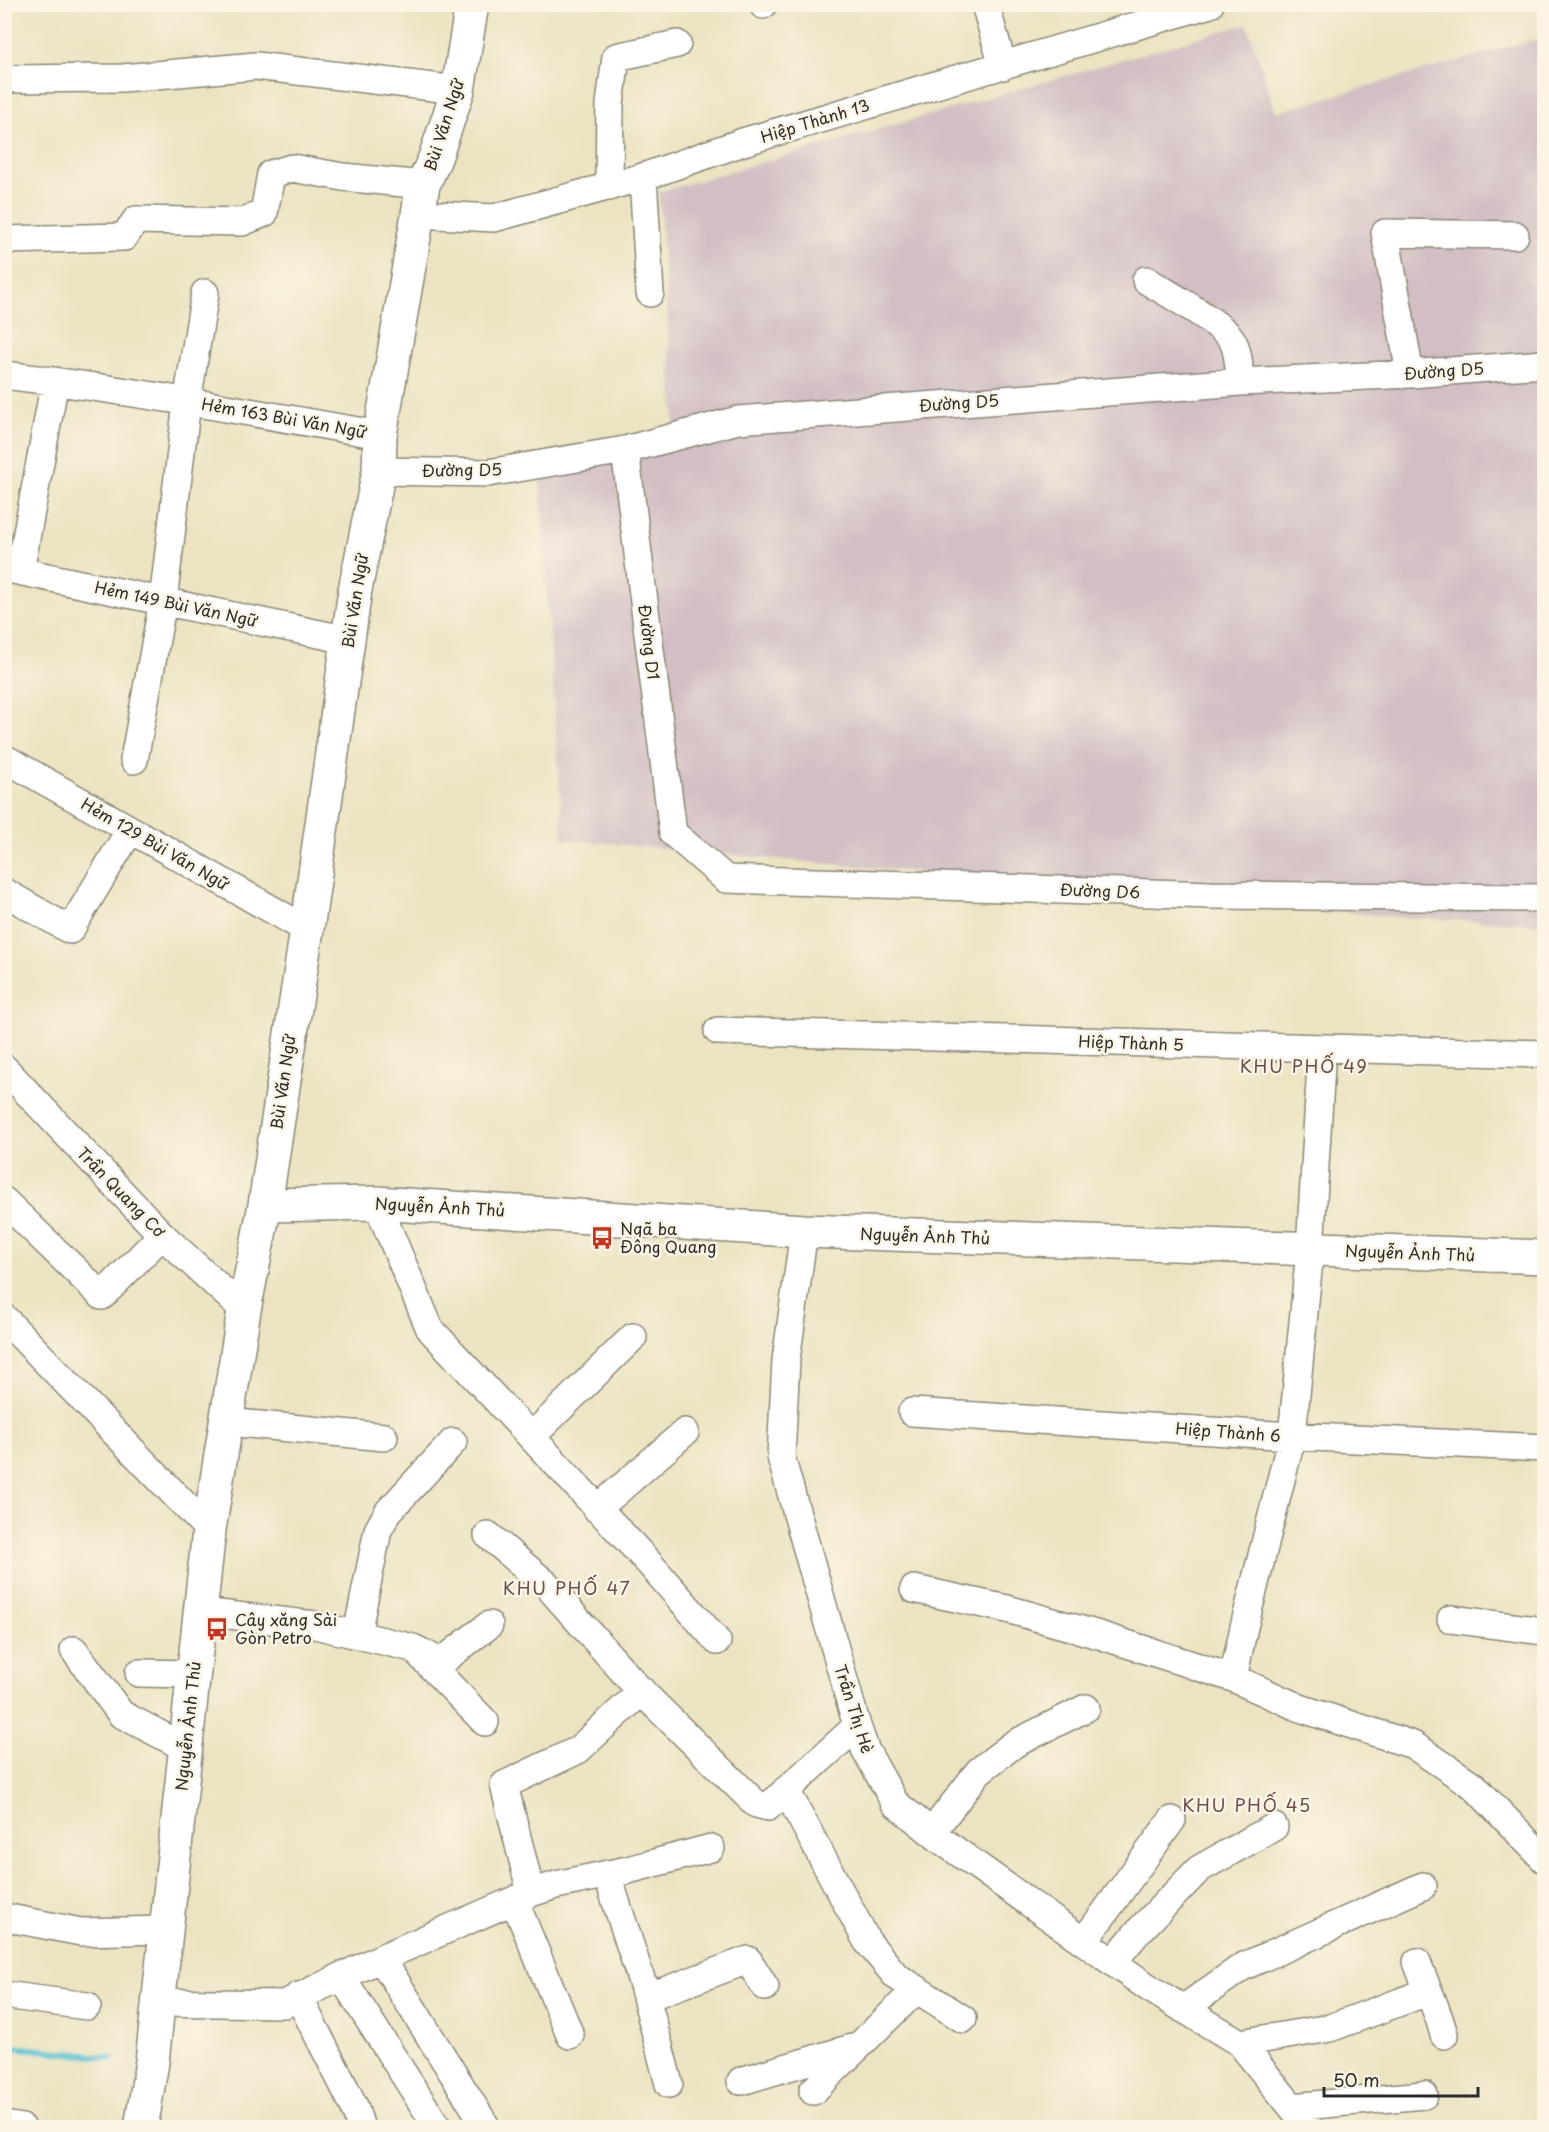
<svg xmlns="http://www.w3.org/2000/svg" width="1549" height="2132" viewBox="0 0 1549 2132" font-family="'Playpen Sans',sans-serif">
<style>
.industrial{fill:#d2bec3}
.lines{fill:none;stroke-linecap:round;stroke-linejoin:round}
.stream{stroke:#59c4d5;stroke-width:6}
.minor-casing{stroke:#8b8776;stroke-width:30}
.major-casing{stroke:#8b8776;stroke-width:36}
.minor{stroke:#fff;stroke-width:27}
.major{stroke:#fff;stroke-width:33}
.labels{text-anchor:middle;stroke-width:5;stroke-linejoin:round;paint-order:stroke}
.street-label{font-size:16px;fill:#2b2b2b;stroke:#fcf5e5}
.poi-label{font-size:16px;fill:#2b2b2b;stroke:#fcf5e5;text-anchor:start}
.neighbourhood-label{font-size:18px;letter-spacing:1.5px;fill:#6b4e4e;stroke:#fcf5e5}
</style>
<rect width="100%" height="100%" fill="#fcf5e5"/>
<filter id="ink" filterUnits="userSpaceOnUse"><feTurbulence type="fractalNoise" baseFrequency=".0167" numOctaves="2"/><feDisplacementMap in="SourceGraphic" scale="12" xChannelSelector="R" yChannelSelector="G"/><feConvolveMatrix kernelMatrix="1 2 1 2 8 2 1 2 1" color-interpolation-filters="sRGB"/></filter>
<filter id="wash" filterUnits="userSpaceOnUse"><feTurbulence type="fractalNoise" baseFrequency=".008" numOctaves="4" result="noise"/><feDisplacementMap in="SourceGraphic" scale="24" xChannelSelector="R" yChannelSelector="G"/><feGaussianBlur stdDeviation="1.35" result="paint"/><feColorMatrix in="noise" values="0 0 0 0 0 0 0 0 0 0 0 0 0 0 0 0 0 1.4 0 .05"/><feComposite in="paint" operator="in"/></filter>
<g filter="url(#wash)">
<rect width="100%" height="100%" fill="#ebe3c1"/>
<path class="industrial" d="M 1247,24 L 1276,112 L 1544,37 L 1544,924 L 1409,918 L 563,839 L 539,471 L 676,445 L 659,192 Z"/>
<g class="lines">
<path class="stream" d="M 4,2046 L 112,2058"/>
</g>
</g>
<g filter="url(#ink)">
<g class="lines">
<g class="minor-casing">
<path id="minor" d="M 763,4 L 763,5
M 985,4 L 1003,66
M 4,79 L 122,78 L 256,66 L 458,90
M 643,177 L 650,293
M 609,187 L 610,104 L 616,57 L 677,44
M 418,214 L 494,218 L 643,177 L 743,142 L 1210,4
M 4,240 L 124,237 L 136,220 L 242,222 L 264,213 L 271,174 L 292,168 L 343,177 L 423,185
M 1146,280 C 1165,292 1223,324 1232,340 C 1239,351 1239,369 1240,382
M 1410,374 L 1385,233 L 1515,235
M 4,375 C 130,390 255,413 380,435
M 625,450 L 673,833 L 726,879 L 1211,895 L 1544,898
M 379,471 L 488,473 L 625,450 L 738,420 L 1240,382 L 1410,374 L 1544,364
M 4,568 L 348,640
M 20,571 L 55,381
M 4,758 L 306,929
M 134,760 L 163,601 L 187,402 L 205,293
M 4,892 L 70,930 L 130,830
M 718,1031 L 1544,1054
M 1322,1048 L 1310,1250 L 1292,1436 L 1244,1627 L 1233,1678 L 1300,1708 L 1413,1745 L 1474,1786 L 1544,1859
M 4,1068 L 162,1235 L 244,1310
M 4,1201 L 102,1296 L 162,1235
M 377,1203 L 430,1329 L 649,1563 L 717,1641
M 804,1231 L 786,1360 L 781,1457 L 857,1726 L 865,1749 L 895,1803 L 941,1840 L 1149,1988 L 1240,2043 L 1309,2128
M 4,1318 L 209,1530
M 912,1412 L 1292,1436 L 1544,1448
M 227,1422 L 384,1437
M 531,1437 L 633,1337
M 597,1509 L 685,1432
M 488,1535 L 546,1584 L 638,1688 L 756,1804 L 768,1807 L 857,1726
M 914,1589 L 1007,1609 L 1099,1635 L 1233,1678
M 202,1612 L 315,1625 L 413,1648 L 441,1662 L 489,1625
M 1451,1619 L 1544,1631
M 357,1634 L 378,1530 L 388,1512 L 453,1442
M 74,1650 L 121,1714 L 186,1748
M 420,1655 L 485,1722
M 139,1673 L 194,1674
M 786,1790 L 867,1941 L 896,1976 L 963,2019
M 932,1832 L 979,1771 L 1014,1744 L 1086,1708
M 607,1874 L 643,1985 L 656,1994 L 748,1960 L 765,1987
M 531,1893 L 504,1785 L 578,1750 L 642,1691
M 515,1902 L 570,2035
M 4,1917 L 81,1932 L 165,1930
M 1084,1941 L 1172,1820
M 381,1958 L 487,2128
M 1113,1962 L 1136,1934 L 1199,1869 L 1274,1827
M 1417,1962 C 1426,1987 1438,2010 1444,2035
M 341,1976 L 438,2128
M 643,1985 L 669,2084
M 4,1995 L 87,2006
M 298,1996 L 354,2106 L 361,2128
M 158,2002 L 284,2004 L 381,1958 L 531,1893 L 556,1885 L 628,1870 L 711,1848
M 1183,2009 L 1242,1967 L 1423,1886
M 1240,2043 L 1330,2028 L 1427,1992
M 741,2081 L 852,2048
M 813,2091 L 917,1989
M 1292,2107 L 1424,2095
M 4,2125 L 22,2128"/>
</g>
<g class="major-casing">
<path id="major" d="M 265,1205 L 377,1203 L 804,1231 L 1544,1257
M 141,2128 L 152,2062 L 209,1530 L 244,1310 L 265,1205 L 309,916 L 355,590 L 379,471 L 380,435 L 423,185 L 435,158 L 458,90 L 472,4"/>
</g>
<use href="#minor" class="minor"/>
<use href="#major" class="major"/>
</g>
</g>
<defs>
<g id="bus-bare" transform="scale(1.8)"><path d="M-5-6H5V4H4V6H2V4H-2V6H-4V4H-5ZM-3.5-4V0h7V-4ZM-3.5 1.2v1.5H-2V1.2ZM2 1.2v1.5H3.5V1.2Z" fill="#c8321e" stroke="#fcf5e5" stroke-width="2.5" paint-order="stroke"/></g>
</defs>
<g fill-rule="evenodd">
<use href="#bus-bare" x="602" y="1238"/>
<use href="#bus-bare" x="217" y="1629"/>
</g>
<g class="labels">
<g class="street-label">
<text transform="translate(815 121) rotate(-17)" y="6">Hiệp Thành 13</text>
<text transform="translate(444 125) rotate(-72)" y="6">Bùi Văn Ngữ</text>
<text transform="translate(1444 371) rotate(-4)" y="6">Đường D5</text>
<text transform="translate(959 403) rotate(-4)" y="6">Đường D5</text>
<text transform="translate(284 418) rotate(10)" y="6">Hẻm 163 Bùi Văn Ngữ</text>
<text transform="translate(462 470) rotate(-1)" y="6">Đường D5</text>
<text transform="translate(355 601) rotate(-81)" y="6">Bùi Văn Ngữ</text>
<text transform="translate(176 604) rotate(12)" y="6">Hẻm 149 Bùi Văn Ngữ</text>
<text transform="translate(649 642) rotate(83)" y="6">Đường D1</text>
<text transform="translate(155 844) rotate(30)" y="6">Hẻm 129 Bùi Văn Ngữ</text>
<text transform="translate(1100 891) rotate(2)" y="6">Đường D6</text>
<text transform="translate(1131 1043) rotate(2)" y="6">Hiệp Thành 5</text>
<text transform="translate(283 1082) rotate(-82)" y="6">Bùi Văn Ngữ</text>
<text transform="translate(121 1192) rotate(46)" y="6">Trần Quang Cơ</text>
<text transform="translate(440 1207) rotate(3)" y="6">Nguyễn Ảnh Thủ</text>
<text transform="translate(925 1236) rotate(2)" y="6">Nguyễn Ảnh Thủ</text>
<text transform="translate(1410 1253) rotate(2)" y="6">Nguyễn Ảnh Thủ</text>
<text transform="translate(1228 1432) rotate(4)" y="6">Hiệp Thành 6</text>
<text transform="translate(854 1709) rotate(72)" y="6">Trần Thị Hè</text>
<text transform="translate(188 1726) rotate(-84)" y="6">Nguyễn Ảnh Thủ</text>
</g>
<g class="poi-label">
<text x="620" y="1235">Ngã ba<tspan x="620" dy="18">Đông Quang</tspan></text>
<text x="235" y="1626">Cây xăng Sài<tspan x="235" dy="18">Gòn Petro</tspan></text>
</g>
<g class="neighbourhood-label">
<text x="1304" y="1073">KHU PHỐ 49</text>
<text x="567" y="1595">KHU PHỐ 47</text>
<text x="1247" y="1812">KHU PHỐ 45</text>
</g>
</g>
<rect width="1549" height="2132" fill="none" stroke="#fcf5e5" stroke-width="24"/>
<path d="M1324 2087v9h154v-9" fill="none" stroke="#2b2b2b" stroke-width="3"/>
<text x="1333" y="2087" font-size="18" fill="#2b2b2b" stroke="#fcf5e5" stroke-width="4.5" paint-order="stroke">50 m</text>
</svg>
